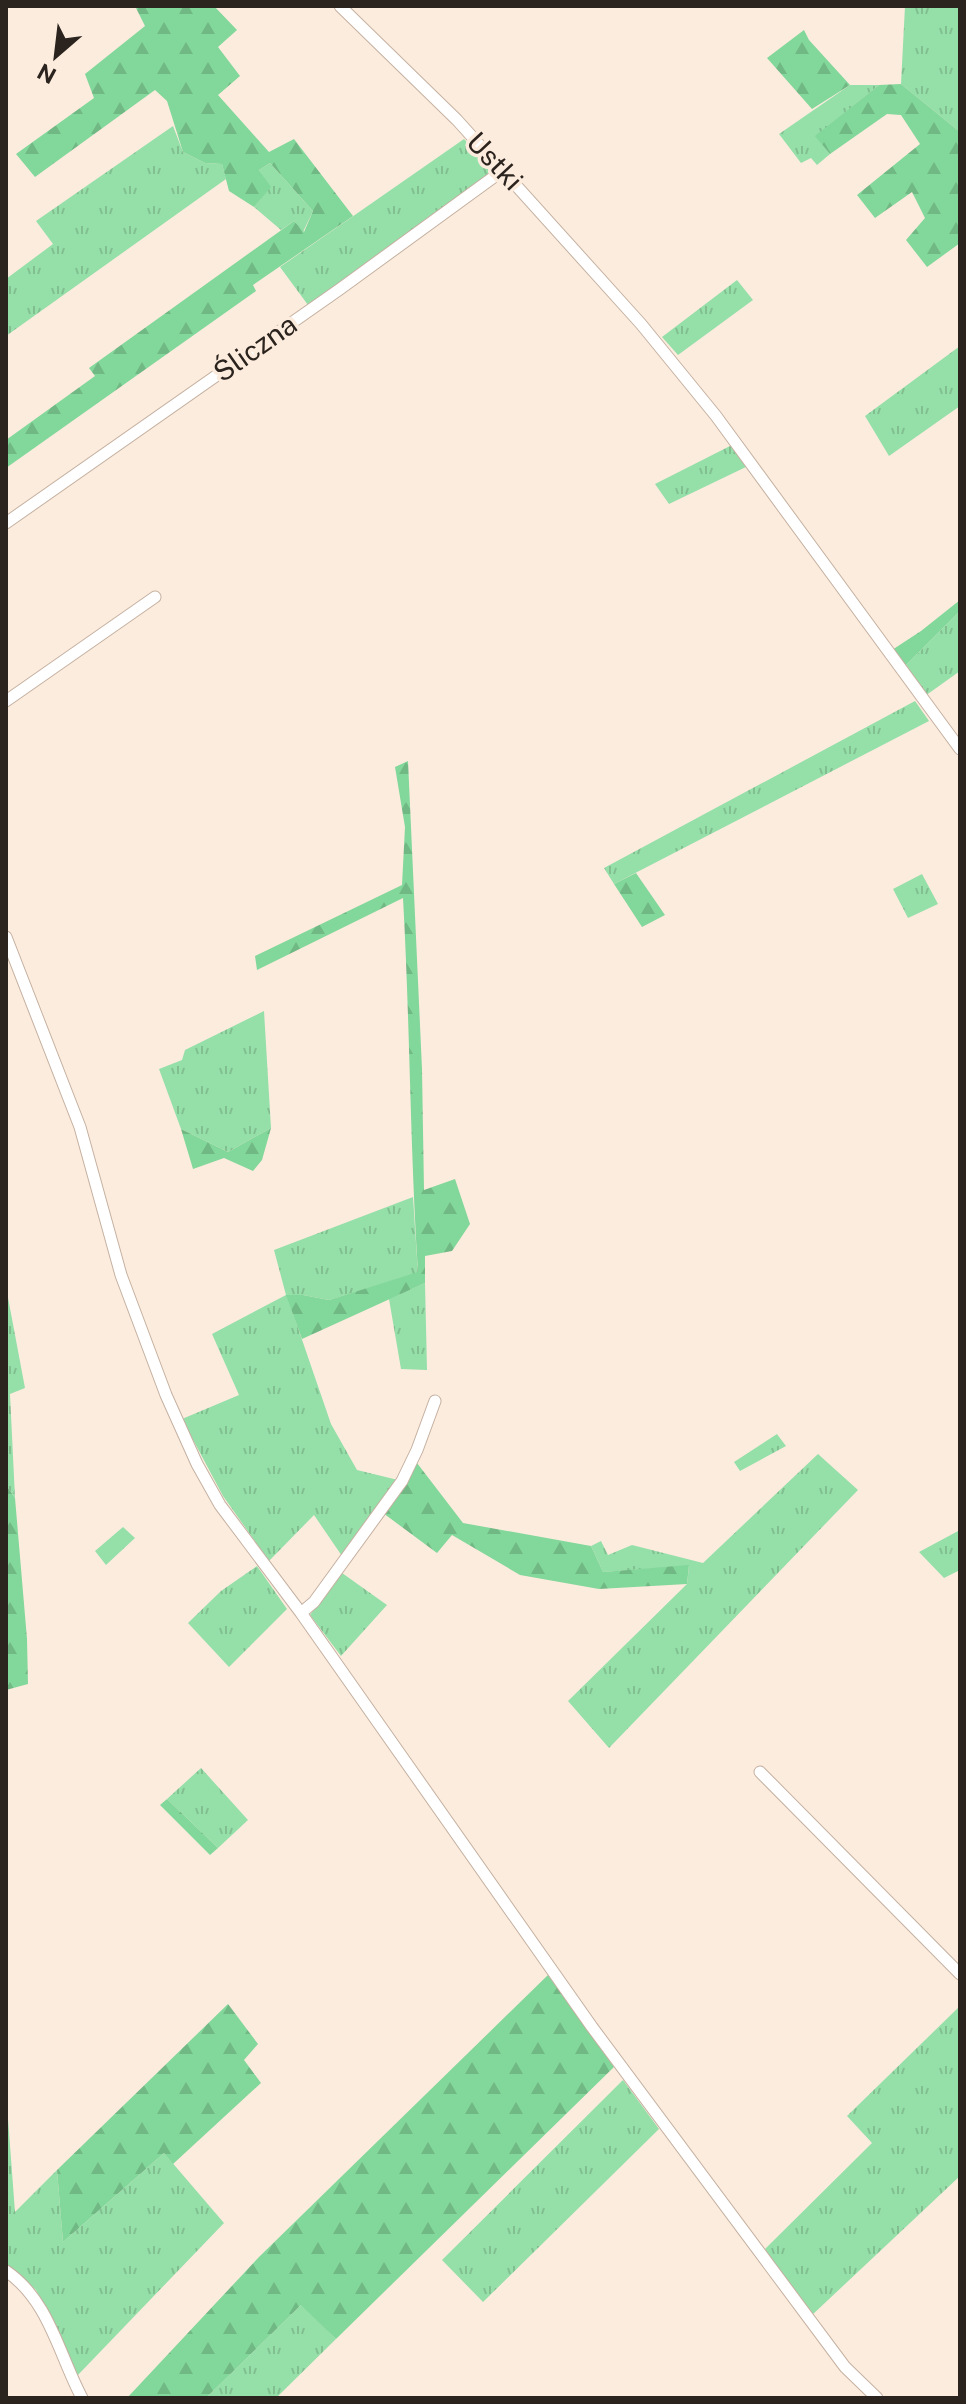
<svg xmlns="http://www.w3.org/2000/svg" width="966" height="2404" viewBox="0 0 966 2404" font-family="'Public Sans',sans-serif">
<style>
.grass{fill:url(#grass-tufts)}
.forest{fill:url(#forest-firs)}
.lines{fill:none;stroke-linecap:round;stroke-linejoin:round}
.street-casing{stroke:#c5b1a1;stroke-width:13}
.street{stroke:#fff;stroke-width:11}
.labels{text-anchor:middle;stroke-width:7;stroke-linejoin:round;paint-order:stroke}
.street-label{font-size:28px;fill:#2b231d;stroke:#fcecde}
</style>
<defs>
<pattern id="grass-tufts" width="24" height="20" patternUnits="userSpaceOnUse" patternTransform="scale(2)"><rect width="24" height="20" fill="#95dfa9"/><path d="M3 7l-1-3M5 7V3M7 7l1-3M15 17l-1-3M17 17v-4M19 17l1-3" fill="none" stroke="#81bf91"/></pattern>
<pattern id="forest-firs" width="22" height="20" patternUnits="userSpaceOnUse" patternTransform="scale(2)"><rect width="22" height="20" fill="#82d79a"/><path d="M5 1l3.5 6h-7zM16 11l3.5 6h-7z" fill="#70b884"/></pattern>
</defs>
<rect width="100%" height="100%" fill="#fcecde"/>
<path class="grass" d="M 905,6 L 960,6 L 960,132 L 901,84 Z
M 850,85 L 879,85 L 816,136 L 830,154 L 817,165 L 811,158 L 801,163 L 779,134 Z
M 173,126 L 183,152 L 205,163 L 222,164 L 226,179 L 6,336 L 6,279 L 53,244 L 36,221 Z
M 464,139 L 489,165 L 488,177 L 308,305 L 280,267 Z
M 270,163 L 313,211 L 303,232 L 294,221 L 281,230 L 254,207 L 270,187 L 259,170 Z
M 737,280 L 753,300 L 678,355 L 662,337 Z
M 960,346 L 960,406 L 889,456 L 865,416 Z
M 732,445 L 748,466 L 669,504 L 655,484 Z
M 960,611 L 960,671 L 925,696 L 904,667 Z
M 915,701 L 929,721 L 614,884 L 604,868 Z
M 922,874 L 938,904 L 908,918 L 893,889 Z
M 264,1011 L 271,1128 L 228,1152 L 181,1129 L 159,1069 L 182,1060 L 185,1050 Z
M 413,1197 L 418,1273 L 329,1300 L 303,1295 L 287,1296 L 331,1424 L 357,1470 L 398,1480 L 342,1556 L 314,1515 L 269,1561 L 223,1496 L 182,1419 L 239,1395 L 212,1334 L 286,1295 L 274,1250 Z
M 425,1283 L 427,1370 L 401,1369 L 389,1299 Z
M 6,1287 L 25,1388 L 10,1394 L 15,1498 L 6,1485 Z
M 777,1434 L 786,1446 L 740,1471 L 734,1462 Z
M 818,1454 L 858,1490 L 609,1748 L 568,1701 L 687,1584 L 689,1566 L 603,1572 L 591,1546 L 601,1541 L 608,1555 L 632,1545 L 703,1563 Z
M 123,1527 L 135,1538 L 106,1565 L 95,1551 Z
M 960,1530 L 960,1570 L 944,1578 L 919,1552 Z
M 257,1566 L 287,1609 L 229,1667 L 188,1623 L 221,1591 Z
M 342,1573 L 387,1605 L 341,1656 L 310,1615 Z
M 201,1768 L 248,1820 L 218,1848 L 167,1799 Z
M 960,2006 L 960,2176 L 811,2316 L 765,2249 L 872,2143 L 847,2116 Z
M 623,2080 L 659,2129 L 483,2302 L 442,2260 Z
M 6,2092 L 15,2212 L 57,2170 L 63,2242 L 164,2153 L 224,2223 L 76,2377 L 36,2290 L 6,2265 Z
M 302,2304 L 336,2339 L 276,2398 L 206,2398 Z"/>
<path class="forest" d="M 135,6 L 214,6 L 237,30 L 218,47 L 240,76 L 218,95 L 269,152 L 294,139 L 353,216 L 253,285 L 256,291 L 6,468 L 6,440 L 95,376 L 89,368 L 294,221 L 304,232 L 313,211 L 270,163 L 259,170 L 271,187 L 254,207 L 229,191 L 222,164 L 205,163 L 183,152 L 167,101 L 155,90 L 35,177 L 16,154 L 94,98 L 85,74 L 145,26 Z
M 804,30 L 809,40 L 850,85 L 812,109 L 767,58 Z
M 901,84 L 960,132 L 960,243 L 927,267 L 906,240 L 925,218 L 912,192 L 875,218 L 857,195 L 920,144 L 901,115 L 887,114 L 830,154 L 815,136 L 879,85 Z
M 960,600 L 960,611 L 904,667 L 892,650 L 921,631 Z
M 408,761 L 422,1069 L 424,1190 L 455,1179 L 470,1224 L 452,1251 L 425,1256 L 425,1283 L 302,1339 L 286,1295 L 303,1295 L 329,1300 L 418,1272 C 410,1148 410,1023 403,898 L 257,970 L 255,956 L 402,885 L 405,827 L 395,767 Z
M 636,873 L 665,915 L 642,927 L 614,884 Z
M 271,1128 L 262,1160 L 253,1171 L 224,1158 L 193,1169 L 181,1129 L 228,1152 Z
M 417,1463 L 463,1523 L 591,1546 L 603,1572 L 689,1565 L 687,1584 L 599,1589 L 520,1575 L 452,1535 L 437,1553 L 383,1513 Z
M 6,1485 L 15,1498 L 27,1639 L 28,1684 L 6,1690 Z
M 167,1799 L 218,1848 L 210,1855 L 160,1805 Z
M 548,1975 L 614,2067 L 336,2339 L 301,2305 L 206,2398 L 127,2398 L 259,2257 Z
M 228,2004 L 258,2044 L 244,2060 L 261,2083 L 173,2164 L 164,2153 L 63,2242 L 57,2170 Z"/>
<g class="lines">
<g class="street-casing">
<path id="street" d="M 340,6 L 457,120 L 641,324 L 716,416 L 960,749
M 6,523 L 340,289 L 502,171
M 6,701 L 155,597
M 6,937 L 80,1127 L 121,1275 L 166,1395 L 197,1464 L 220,1505 L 301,1613 L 592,2027 L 845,2367 L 877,2398
M 301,1613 L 314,1602 L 402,1481 L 417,1450 L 435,1401
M 760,1772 L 960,1974
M 6,2271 C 49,2300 59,2355 82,2398"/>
</g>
<use href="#street" class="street"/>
</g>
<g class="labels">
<g class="street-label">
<text transform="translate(495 161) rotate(47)" y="10">Ustki</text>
<text transform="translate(255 348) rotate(-35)" y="10">Śliczna</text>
</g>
</g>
<rect width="966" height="2404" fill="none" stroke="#2b231d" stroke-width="16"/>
<g transform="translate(56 56) rotate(208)" stroke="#fcecde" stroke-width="6" paint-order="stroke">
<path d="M0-6L14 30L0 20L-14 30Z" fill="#2b231d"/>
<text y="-12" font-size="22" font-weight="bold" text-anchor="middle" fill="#2b231d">N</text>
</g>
</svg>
